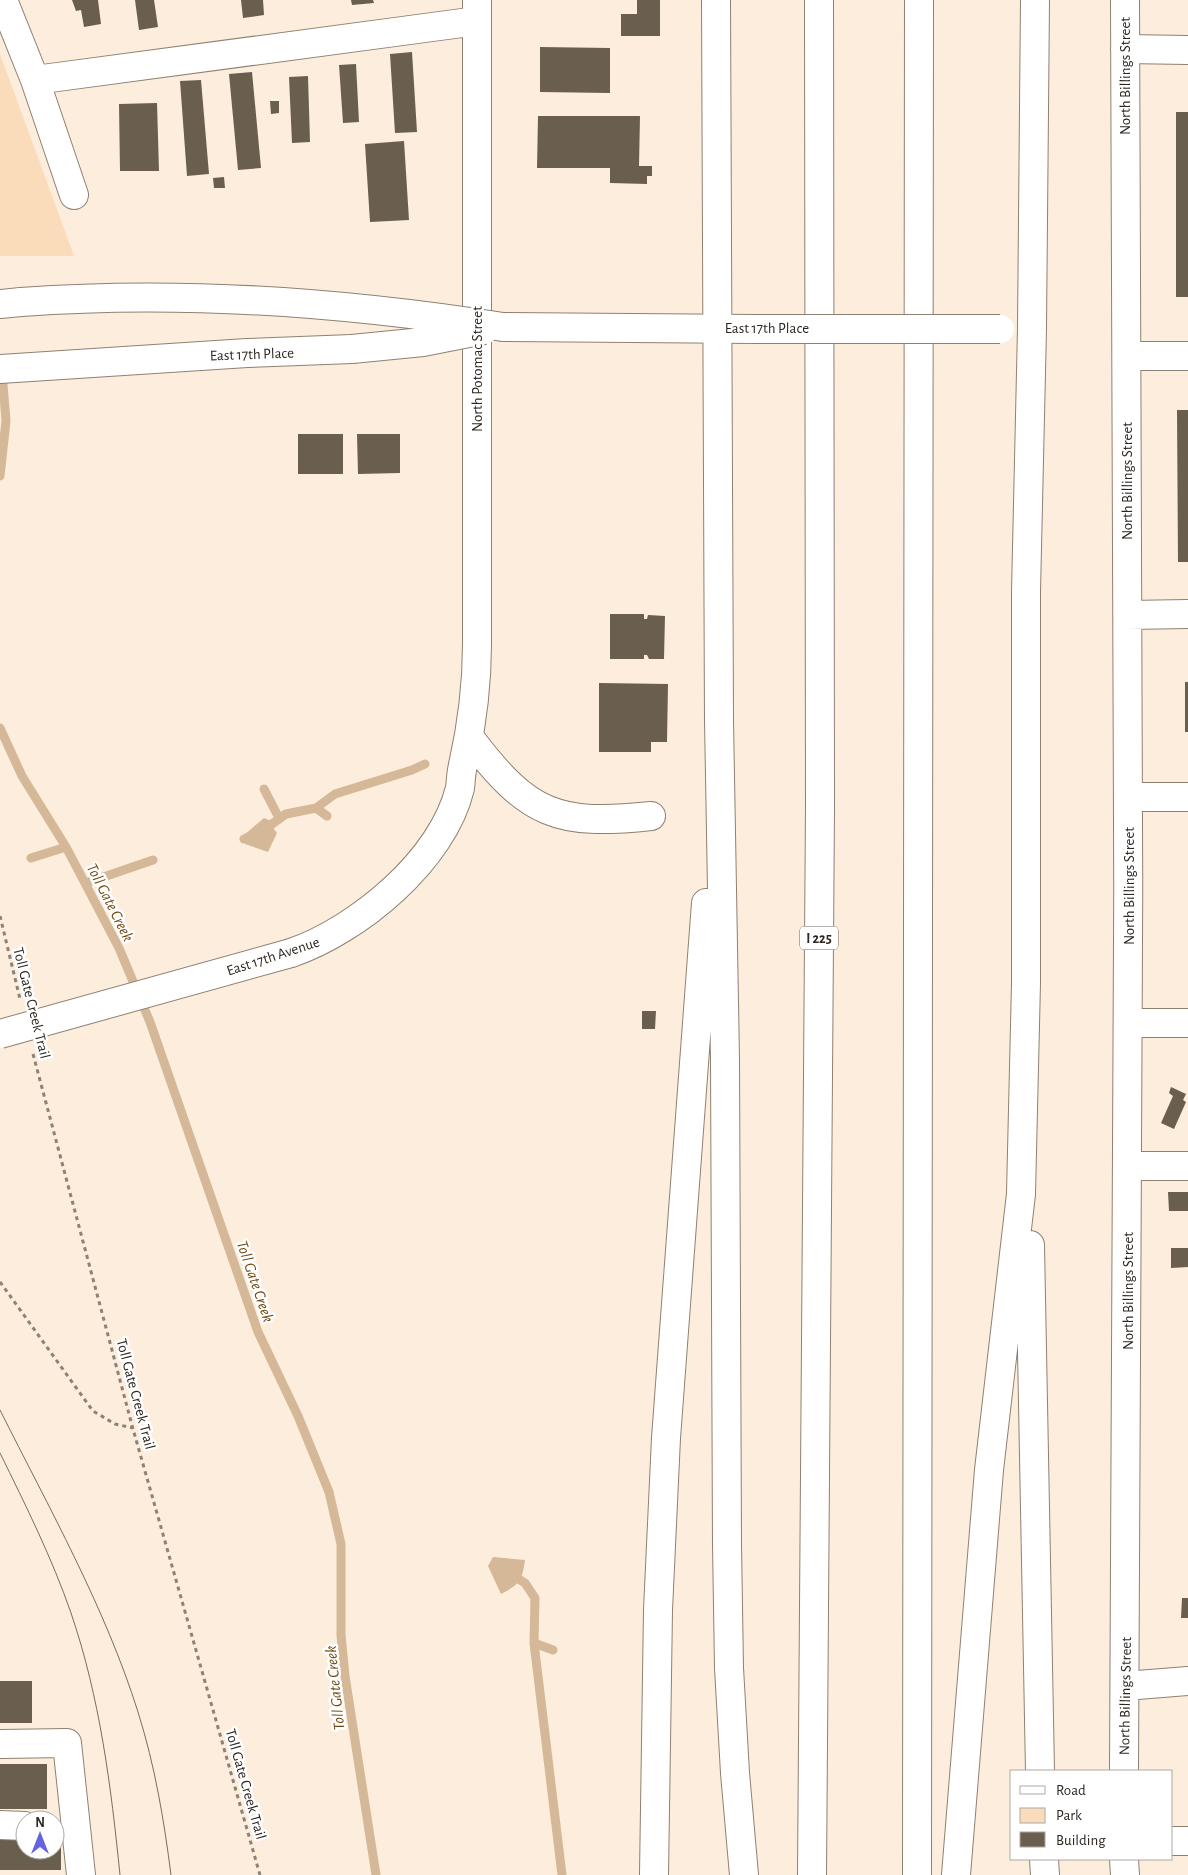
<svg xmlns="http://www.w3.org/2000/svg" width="1188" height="1875" viewBox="0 0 1188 1875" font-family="'Alegreya Sans',sans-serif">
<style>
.green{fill:#fadcba}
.water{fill:#d5b897}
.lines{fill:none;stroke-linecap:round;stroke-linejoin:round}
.stream{stroke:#d5b897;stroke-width:9}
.building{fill:#6a5e4f}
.minor-casing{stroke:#8f8172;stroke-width:30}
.major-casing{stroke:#8f8172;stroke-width:30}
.highway-casing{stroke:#8f8172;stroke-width:30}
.path{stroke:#8c8277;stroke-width:3;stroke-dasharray:4 4;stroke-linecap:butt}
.minor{stroke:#fff;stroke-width:28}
.major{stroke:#fff;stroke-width:28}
.highway{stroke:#fff;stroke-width:28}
.tram{stroke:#766d63;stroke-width:1}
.minor-bridge-casing{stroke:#8f8172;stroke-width:30;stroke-linecap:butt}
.major-bridge-casing{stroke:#8f8172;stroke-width:30;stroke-linecap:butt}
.minor-bridge{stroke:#fff;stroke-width:28}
.major-bridge{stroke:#fff;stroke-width:28}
.labels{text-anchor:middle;stroke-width:5;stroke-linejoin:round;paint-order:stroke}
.shield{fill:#fff;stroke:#6c6864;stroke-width:1}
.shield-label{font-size:14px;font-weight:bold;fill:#2d2721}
.street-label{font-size:15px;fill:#2d2721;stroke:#fff}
.water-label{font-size:16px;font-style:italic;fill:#704912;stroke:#fff}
</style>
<rect width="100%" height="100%" fill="#fceddc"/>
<path class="green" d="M 0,54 L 74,256 L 0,256 Z"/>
<path class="water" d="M 264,818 L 276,823 L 273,828 L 277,833 L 268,852 L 245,844 L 243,836 Z
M 493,1557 L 525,1560 C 522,1581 520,1584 501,1594 L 488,1566 Z"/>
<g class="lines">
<path class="stream" d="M 0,476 L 6,421 L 2,372
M 0,728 L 22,776 L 66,847 L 119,948 L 150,1022 L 258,1332 L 298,1416 L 329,1492 L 341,1544 L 341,1635 L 345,1676 L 376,1875
M 264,789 L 279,818
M 316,808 L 327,816
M 244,839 L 265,829 L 286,814 L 316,808 L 335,794 L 412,770 L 425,764
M 31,858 L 66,847
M 86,883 L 153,860
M 512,1575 L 525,1583 L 535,1598 L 534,1643 L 562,1875
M 534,1643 L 553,1650"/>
</g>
<path class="building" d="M 72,0 L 98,0 L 101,24 L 84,27 L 81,10 L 76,11 Z
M 135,0 L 154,0 L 158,27 L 139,30 Z
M 241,0 L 263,0 L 264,15 L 243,18 Z
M 351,0 L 373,0 L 374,3 L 352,5 Z
M 637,0 L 660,0 L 660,36 L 621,36 L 621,14 L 637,14 Z
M 540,47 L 610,48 L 610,93 L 540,92 Z
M 412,52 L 417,132 L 395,133 L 390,54 Z
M 356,64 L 359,122 L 343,123 L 339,65 Z
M 252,72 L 261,168 L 238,170 L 229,74 Z
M 308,76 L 310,142 L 292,143 L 289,77 Z
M 201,80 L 209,174 L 187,176 L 180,81 Z
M 270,101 L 279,101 L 279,113 L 271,114 Z
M 157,103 L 159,171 L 120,171 L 119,104 Z
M 1176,112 L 1188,112 L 1188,297 L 1176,297 Z
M 538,116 L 640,116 L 639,166 L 652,166 L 652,176 L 647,176 L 647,184 L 610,183 L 610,168 L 537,168 Z
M 404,141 L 409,220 L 370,222 L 365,144 Z
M 224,177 L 225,188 L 214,188 L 213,178 Z
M 1177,410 L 1188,410 L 1188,562 L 1178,562 Z
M 298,434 L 343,434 L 343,474 L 298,474 Z
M 357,434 L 400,434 L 400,473 L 358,474 Z
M 610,614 L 644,614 L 644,619 L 647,619 L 648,615 L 665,616 L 664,659 L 649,659 L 647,655 L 644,655 L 644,659 L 610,659 Z
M 1185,682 L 1188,682 L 1188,732 L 1185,732 Z
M 599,683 L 668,684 L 667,742 L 651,742 L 651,752 L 599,752 Z
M 642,1011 L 656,1011 L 655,1029 L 642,1029 Z
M 1171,1087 L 1186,1094 L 1183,1100 L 1186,1102 L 1174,1129 L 1161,1123 L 1173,1096 L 1169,1093 Z
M 1168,1192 L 1188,1192 L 1188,1211 L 1169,1211 Z
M 1171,1248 L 1188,1248 L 1188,1267 L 1171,1268 Z
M 1182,1598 L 1188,1598 L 1188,1618 L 1181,1618 Z
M 0,1681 L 32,1681 L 32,1723 L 0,1723 Z
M 0,1764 L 47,1764 L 47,1809 L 0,1809 Z
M 0,1837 L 25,1837 L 25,1850 L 55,1850 L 55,1837 L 61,1837 L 61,1870 L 0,1870 Z"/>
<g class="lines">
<g class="minor-casing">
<path id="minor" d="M 3,0 L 35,80 L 74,195
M 1125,49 L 1188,50
M 35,80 L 477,21
M 1127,356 L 1188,356
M 1128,615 L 1188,614
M 470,738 C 528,815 557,826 651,816
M 1129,797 L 1188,797
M 291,953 C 358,930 443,860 460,788 C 461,780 461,773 463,765 C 472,725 477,686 477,644 L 477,0
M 1129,1023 L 1188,1023
M 1128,1166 L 1188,1166
M 1125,1686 L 1188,1681
M 0,1744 L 67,1743 L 81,1875
M 1124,1771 C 1129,1181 1130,590 1125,0
M 0,1825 L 25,1826
M 1172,1841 L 1188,1841
M 1124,1859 L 1125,1875"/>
</g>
<g class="major-casing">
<path id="major" d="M 0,304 L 21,302
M 503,327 L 755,329
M 0,369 L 247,353 L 352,349"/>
</g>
<g class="highway-casing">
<path id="highway" d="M 716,0 L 719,720 L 725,1059 L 727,1544 L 729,1668 L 735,1773 L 744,1875
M 1030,1245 L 1040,1771
M 1044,1859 L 1045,1875
M 654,1875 L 658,1610 L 666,1438 L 706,903
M 812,1875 L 820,808 L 819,0
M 917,1875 L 919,0
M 956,1875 L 989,1470 L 1021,1194 L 1026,983 L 1026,592 L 1032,328 L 1035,0"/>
</g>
<path class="path" d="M 0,916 L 20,999
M 33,1054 L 133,1429 L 260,1875
M 0,1282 L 93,1411 L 115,1424 L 133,1428"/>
<use href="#minor" class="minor"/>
<use href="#major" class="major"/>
<use href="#highway" class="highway"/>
<path class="tram" d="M 0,1410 C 49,1508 105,1607 138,1712 C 155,1766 164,1820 171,1875
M 0,1453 C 26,1506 52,1558 71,1613 C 100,1698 111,1786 120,1875"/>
<g class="minor-bridge-casing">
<path id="minor-bridge" d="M 0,1034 L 291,953"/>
</g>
<g class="major-bridge-casing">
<path id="major-bridge" d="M 21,302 C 181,290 343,302 503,327
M 755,329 L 1000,329
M 352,349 L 423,342 L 484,330"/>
</g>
<use href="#minor-bridge" class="minor-bridge"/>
<use href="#major-bridge" class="major-bridge"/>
</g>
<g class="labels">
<rect class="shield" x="800" y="926.5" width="38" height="23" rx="4"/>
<g class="shield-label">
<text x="819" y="943">I 225</text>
</g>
<g class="street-label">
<text transform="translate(1125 76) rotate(-90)" y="5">North Billings Street</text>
<text x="767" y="333">East 17th Place</text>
<text transform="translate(252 354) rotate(-2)" y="5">East 17th Place</text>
<text transform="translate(477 369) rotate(-90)" y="5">North Potomac Street</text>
<text transform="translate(1127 481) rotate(-90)" y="5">North Billings Street</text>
<text transform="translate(1129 886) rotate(-90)" y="5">North Billings Street</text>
<text transform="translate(273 956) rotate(-18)" y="5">East 17th Avenue</text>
<text transform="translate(32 1003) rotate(76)" y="5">Toll Gate Creek Trail</text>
<text transform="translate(1128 1291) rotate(-90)" y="5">North Billings Street</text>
<text transform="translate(136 1394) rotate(75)" y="5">Toll Gate Creek Trail</text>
<text transform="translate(1125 1696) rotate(-89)" y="5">North Billings Street</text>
<text transform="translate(246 1784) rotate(74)" y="5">Toll Gate Creek Trail</text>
</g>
<g class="water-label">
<text transform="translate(111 902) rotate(63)" y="6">Toll Gate Creek</text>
<text transform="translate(256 1281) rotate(71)" y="6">Toll Gate Creek</text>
<text transform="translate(334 1688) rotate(-96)" y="6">Toll Gate Creek</text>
</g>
</g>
<rect x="1010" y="1770" width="162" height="90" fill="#ffffff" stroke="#aba9a6"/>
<rect x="1020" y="1786" width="25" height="8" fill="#ffffff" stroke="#aba9a6"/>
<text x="1056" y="1795" font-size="15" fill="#2d2721">Road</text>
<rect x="1020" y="1808" width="25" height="15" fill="#fadcba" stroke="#aba9a6"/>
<text x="1056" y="1820" font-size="15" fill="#2d2721">Park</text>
<rect x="1020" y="1832" width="25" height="15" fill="#6a5e4f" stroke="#aba9a6"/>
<text x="1056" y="1845" font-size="15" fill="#2d2721">Building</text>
<g transform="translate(40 1835)"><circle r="24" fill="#ffffff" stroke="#aba9a6"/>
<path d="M0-4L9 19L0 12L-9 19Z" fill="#6863dd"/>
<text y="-8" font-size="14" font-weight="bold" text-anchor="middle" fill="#2d2721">N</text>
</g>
</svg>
